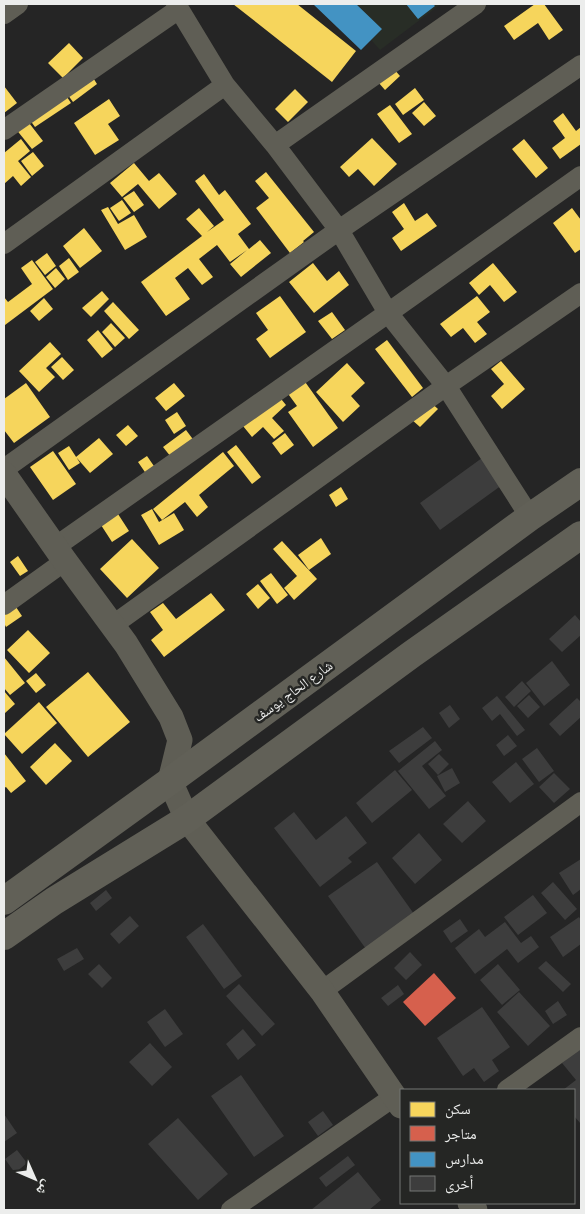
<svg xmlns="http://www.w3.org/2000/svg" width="585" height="1214" viewBox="0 0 585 1214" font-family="'Public Sans','Noto Naskh Arabic',sans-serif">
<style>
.built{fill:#282d26}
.homes{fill:#f6d55c}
.shops{fill:#d6604d}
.schools{fill:#4393c3}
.building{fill:#3d3d3d}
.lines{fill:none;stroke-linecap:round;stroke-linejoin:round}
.minor{stroke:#5f5e55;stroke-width:20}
.tertiary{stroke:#5f5e55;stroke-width:25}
.secondary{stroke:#616057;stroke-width:28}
.labels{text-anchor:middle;stroke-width:5;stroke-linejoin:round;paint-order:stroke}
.street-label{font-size:14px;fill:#ecedec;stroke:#252624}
</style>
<rect width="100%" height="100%" fill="#252525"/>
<path class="built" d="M 340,4 L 441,4 L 380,50 Z"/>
<path class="homes" d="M 233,4 L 297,4 L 356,51 L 332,82 Z
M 535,4 L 544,4 L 563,30 L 549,40 L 538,23 L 514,40 L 504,26 Z
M 69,43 L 83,58 L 63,78 L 48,63 Z
M 393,68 L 400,76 L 385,90 L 378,82 Z
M 90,73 L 97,84 L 73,102 L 65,91 Z
M 4,86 L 17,103 L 4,113 Z
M 415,88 L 424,100 L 403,115 L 395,104 Z
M 295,89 L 308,102 L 288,122 L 275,109 Z
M 63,91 L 71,103 L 35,127 L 27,116 Z
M 109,99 L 120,116 L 108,124 L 119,140 L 95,155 L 74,123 Z
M 424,102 L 436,116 L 424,126 L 412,113 Z
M 390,105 L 412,134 L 399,143 L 377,114 Z
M 563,113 L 576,131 L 581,127 L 581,144 L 560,159 L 552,148 L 565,138 L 553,121 Z
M 26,119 L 43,141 L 32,149 L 15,128 Z
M 372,138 L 397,164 L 374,186 L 358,169 L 349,177 L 340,167 Z
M 21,139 L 30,151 L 18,161 L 31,177 L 21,186 L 13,176 L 4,184 L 4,153 Z
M 524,139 L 548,168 L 536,178 L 512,149 Z
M 33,152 L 44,166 L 32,176 L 21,161 Z
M 134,163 L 149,181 L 159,173 L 177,194 L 159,209 L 138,184 L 122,197 L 110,183 Z
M 266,172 L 314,232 L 303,241 L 304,242 L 290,253 L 256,208 L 269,198 L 255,181 Z
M 204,174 L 219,195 L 225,190 L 251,224 L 238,234 L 249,249 L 260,240 L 271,253 L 241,277 L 230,264 L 247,250 L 230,262 L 217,245 L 199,259 L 213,277 L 202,285 L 188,268 L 175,278 L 190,299 L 166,316 L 141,282 L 202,236 L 186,219 L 199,208 L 214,226 L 207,232 L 224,220 L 195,181 Z
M 134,191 L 144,205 L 134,212 L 123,198 Z
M 122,200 L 131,213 L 119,221 L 110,208 Z
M 404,203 L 415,221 L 427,213 L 437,226 L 401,251 L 392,238 L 404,229 L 392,212 Z
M 108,207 L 118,224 L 134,215 L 147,237 L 125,250 L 101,210 Z
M 572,208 L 581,220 L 581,249 L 575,253 L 553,223 Z
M 84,228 L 102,251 L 80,268 L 63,246 Z
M 47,253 L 56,266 L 45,275 L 35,262 Z
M 69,258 L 79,272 L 68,280 L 59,266 Z
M 32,260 L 53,289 L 5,325 L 4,322 L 4,297 L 8,302 L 32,284 L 21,268 Z
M 313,263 L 327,281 L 339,271 L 349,285 L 314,313 L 289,282 Z
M 493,263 L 517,292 L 504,302 L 490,285 L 479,295 L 469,283 Z
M 56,268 L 65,279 L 55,288 L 46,277 Z
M 102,291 L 109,299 L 91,317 L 82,308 Z
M 280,296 L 306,332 L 270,358 L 256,339 L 268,330 L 256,313 Z
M 477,296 L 490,312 L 477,322 L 487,334 L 475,343 L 463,328 L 451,337 L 440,324 Z
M 44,298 L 53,309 L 39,321 L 30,311 Z
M 113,302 L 139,330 L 129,339 L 104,311 Z
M 332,312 L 345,330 L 332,339 L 318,321 Z
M 111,323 L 125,338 L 115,347 L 102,332 Z
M 98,330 L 113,349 L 102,358 L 87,340 Z
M 387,340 L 423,388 L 412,397 L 375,349 Z
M 50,342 L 61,354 L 46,368 L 55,377 L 39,392 L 19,371 Z
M 62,357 L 74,370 L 63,380 L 51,367 Z
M 501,361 L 525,389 L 502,409 L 491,396 L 504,384 L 491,369 Z
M 347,363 L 365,383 L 351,396 L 360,406 L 343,422 L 316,392 Z
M 303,379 L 338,428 L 313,447 L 288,412 L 297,406 L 286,391 Z
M 26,383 L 50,417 L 14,443 L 4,430 L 4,399 Z
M 174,383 L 185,396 L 166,411 L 155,398 Z
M 277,394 L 286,405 L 272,418 L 284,431 L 274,439 L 263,427 L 252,437 L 243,426 Z
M 429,401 L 438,409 L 420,427 L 411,419 Z
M 177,412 L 186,426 L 174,434 L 165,420 Z
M 128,425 L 138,436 L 126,446 L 116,435 Z
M 186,430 L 198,446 L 175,462 L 163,447 Z
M 285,433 L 294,445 L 281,455 L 272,443 Z
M 99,438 L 113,454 L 90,473 L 76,457 Z
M 236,445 L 261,477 L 252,484 L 227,452 Z
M 69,446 L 80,463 L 69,470 L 58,453 Z
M 53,451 L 76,484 L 53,500 L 30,467 Z
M 223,452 L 234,466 L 199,495 L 208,507 L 197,517 L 185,502 L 162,520 L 153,509 Z
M 147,456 L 156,469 L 147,475 L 138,462 Z
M 341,487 L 348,499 L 336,507 L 329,495 Z
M 152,509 L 159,522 L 174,513 L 184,530 L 159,545 L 141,515 Z
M 118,514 L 129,531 L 112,542 L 101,525 Z
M 321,538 L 331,554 L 309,570 L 298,555 Z
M 132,539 L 159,568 L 127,598 L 100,569 Z
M 282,541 L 317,579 L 294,600 L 284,588 L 297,576 L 273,549 Z
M 18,556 L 28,571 L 20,576 L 10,562 Z
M 271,573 L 288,595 L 277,604 L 260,581 Z
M 258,584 L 270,598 L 258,609 L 246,594 Z
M 211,593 L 225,610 L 164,657 L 151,640 L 163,630 L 150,612 L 163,603 L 176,619 Z
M 14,604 L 22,616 L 6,627 L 4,623 L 4,611 Z
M 28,630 L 50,653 L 29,673 L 7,650 Z
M 4,657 L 25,683 L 10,695 L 4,688 Z
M 88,672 L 130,722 L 88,757 L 46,707 Z
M 36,673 L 46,685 L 36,693 L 26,681 Z
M 4,691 L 15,704 L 5,713 L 4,712 Z
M 39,702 L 57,723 L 22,754 L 4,734 Z
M 55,743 L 72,761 L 46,785 L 30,767 Z
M 4,753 L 26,781 L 11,793 L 6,787 L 4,788 Z"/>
<path class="shops" d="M 434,973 L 456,998 L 425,1026 L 403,1002 Z"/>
<path class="schools" d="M 313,4 L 356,4 L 382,29 L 361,50 Z
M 406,4 L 433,4 L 435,6 L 418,19 Z"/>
<path class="building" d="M 482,458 L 502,485 L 440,530 L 420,503 Z
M 575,615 L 581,622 L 581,635 L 562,652 L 549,639 Z
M 552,661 L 570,685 L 544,706 L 526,683 Z
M 522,681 L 531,691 L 514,707 L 505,697 Z
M 529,695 L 540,707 L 528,718 L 517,706 Z
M 497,696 L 525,730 L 517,736 L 500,714 L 492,721 L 482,708 Z
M 577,698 L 581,702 L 581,717 L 560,736 L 549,724 Z
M 450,705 L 460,719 L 449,728 L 439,713 Z
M 423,727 L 432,738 L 399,763 L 389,751 Z
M 508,735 L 517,746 L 504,756 L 496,745 Z
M 435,741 L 442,750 L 422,766 L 446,796 L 429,809 L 398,771 Z
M 537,748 L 554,771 L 539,782 L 522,759 Z
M 439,754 L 449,764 L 438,775 L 428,764 Z
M 516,762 L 534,784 L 510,803 L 492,782 Z
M 452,768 L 460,783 L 445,792 L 437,776 Z
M 395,770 L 412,790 L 372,823 L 356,803 Z
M 554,773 L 570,789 L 554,803 L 539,787 Z
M 468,801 L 486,821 L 462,843 L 443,824 Z
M 294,812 L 316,840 L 346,816 L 367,843 L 348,858 L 352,862 L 320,887 L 274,828 Z
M 419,833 L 442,860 L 415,884 L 392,858 Z
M 581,859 L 581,889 L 573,895 L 559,873 Z
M 377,862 L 414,914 L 366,949 L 328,896 Z
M 553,882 L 577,909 L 565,920 L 541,893 Z
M 106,890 L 112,898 L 96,911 L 90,903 Z
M 533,895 L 547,913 L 518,935 L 504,917 Z
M 130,916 L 139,926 L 119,944 L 110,934 Z
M 579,917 L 581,920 L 581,944 L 563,957 L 550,937 Z
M 460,919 L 468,931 L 451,943 L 443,931 Z
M 505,922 L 521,943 L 531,936 L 539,947 L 518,963 L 507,949 L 475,974 L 455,948 L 479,929 L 485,937 Z
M 203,924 L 242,976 L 224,989 L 186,937 Z
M 77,948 L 84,959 L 64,971 L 57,959 Z
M 410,952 L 422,965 L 406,980 L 394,968 Z
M 546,961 L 571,984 L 563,992 L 538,968 Z
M 99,964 L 112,978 L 102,988 L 88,974 Z
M 498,964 L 520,990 L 502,1005 L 480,980 Z
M 239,984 L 275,1024 L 262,1036 L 226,996 Z
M 398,985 L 404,994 L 388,1006 L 381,998 Z
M 519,992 L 550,1026 L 528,1046 L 497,1012 Z
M 558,1001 L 567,1015 L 553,1024 L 545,1011 Z
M 482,1007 L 510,1047 L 492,1060 L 499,1071 L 484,1082 L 474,1068 L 463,1076 L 437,1038 Z
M 165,1009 L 183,1034 L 165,1047 L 147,1022 Z
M 243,1029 L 256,1045 L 238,1060 L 226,1044 Z
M 150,1043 L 172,1067 L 152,1086 L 129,1062 Z
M 581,1047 L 581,1124 L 574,1116 L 574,1090 L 563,1090 L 576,1080 L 562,1063 Z
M 241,1075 L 284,1136 L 254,1157 L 211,1096 Z
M 323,1111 L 333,1125 L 318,1136 L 308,1122 Z
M 4,1114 L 17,1133 L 4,1142 Z
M 178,1118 L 228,1174 L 198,1200 L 148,1144 Z
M 17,1150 L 27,1163 L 15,1173 L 5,1159 Z
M 348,1156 L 355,1165 L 326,1187 L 319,1178 Z
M 358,1172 L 381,1200 L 369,1210 L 311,1210 Z"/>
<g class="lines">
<path class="minor" d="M 176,4 L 225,85 L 275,145 L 339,230 L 388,313 L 446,386 L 530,517
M 4,14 L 18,4
M 4,130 L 179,9
M 275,145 L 476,4
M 4,244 L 225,85
M 4,469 L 339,230 L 581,65
M 55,547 L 388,313 L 581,176
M 4,605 L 65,561
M 113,625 L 446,386 L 581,293
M 322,991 L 581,802
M 507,1090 L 581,1037
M 231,1210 L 395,1096"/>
<path class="tertiary" d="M 4,474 L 65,561 L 126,644 L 171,717 L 180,740 L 170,781 L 187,819 L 322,991 L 401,1106
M 470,1203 L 475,1210"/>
<path class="secondary" d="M 4,901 L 170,781 L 530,517 L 581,482
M 4,936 L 54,901 L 187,819 L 412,654 L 581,535"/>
</g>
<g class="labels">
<g class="street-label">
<text transform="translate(293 691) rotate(-36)" y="5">شارع الحاج يوسف</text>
</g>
</g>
<rect width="585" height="1214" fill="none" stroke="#ecedec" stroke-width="10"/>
<rect x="400" y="1089" width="175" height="115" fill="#252624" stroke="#757674"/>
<rect x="410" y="1102" width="25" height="15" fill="#f6d55c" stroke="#757674"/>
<text x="445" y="1114" font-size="15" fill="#ecedec">سكن</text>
<rect x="410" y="1126" width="25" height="15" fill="#d6604d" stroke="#757674"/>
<text x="445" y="1139" font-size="15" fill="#ecedec">متاجر</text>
<rect x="410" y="1152" width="25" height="15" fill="#4393c3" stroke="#757674"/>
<text x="445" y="1164" font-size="15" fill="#ecedec">مدارس</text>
<rect x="410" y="1176" width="25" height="15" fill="#3d3d3d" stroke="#757674"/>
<text x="445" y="1189" font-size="15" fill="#ecedec">أخرى</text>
<g transform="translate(35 1179) rotate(135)" stroke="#252624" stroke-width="4" paint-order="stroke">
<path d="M0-4L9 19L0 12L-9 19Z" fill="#ecedec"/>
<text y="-8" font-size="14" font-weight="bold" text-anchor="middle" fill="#ecedec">ش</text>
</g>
</svg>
